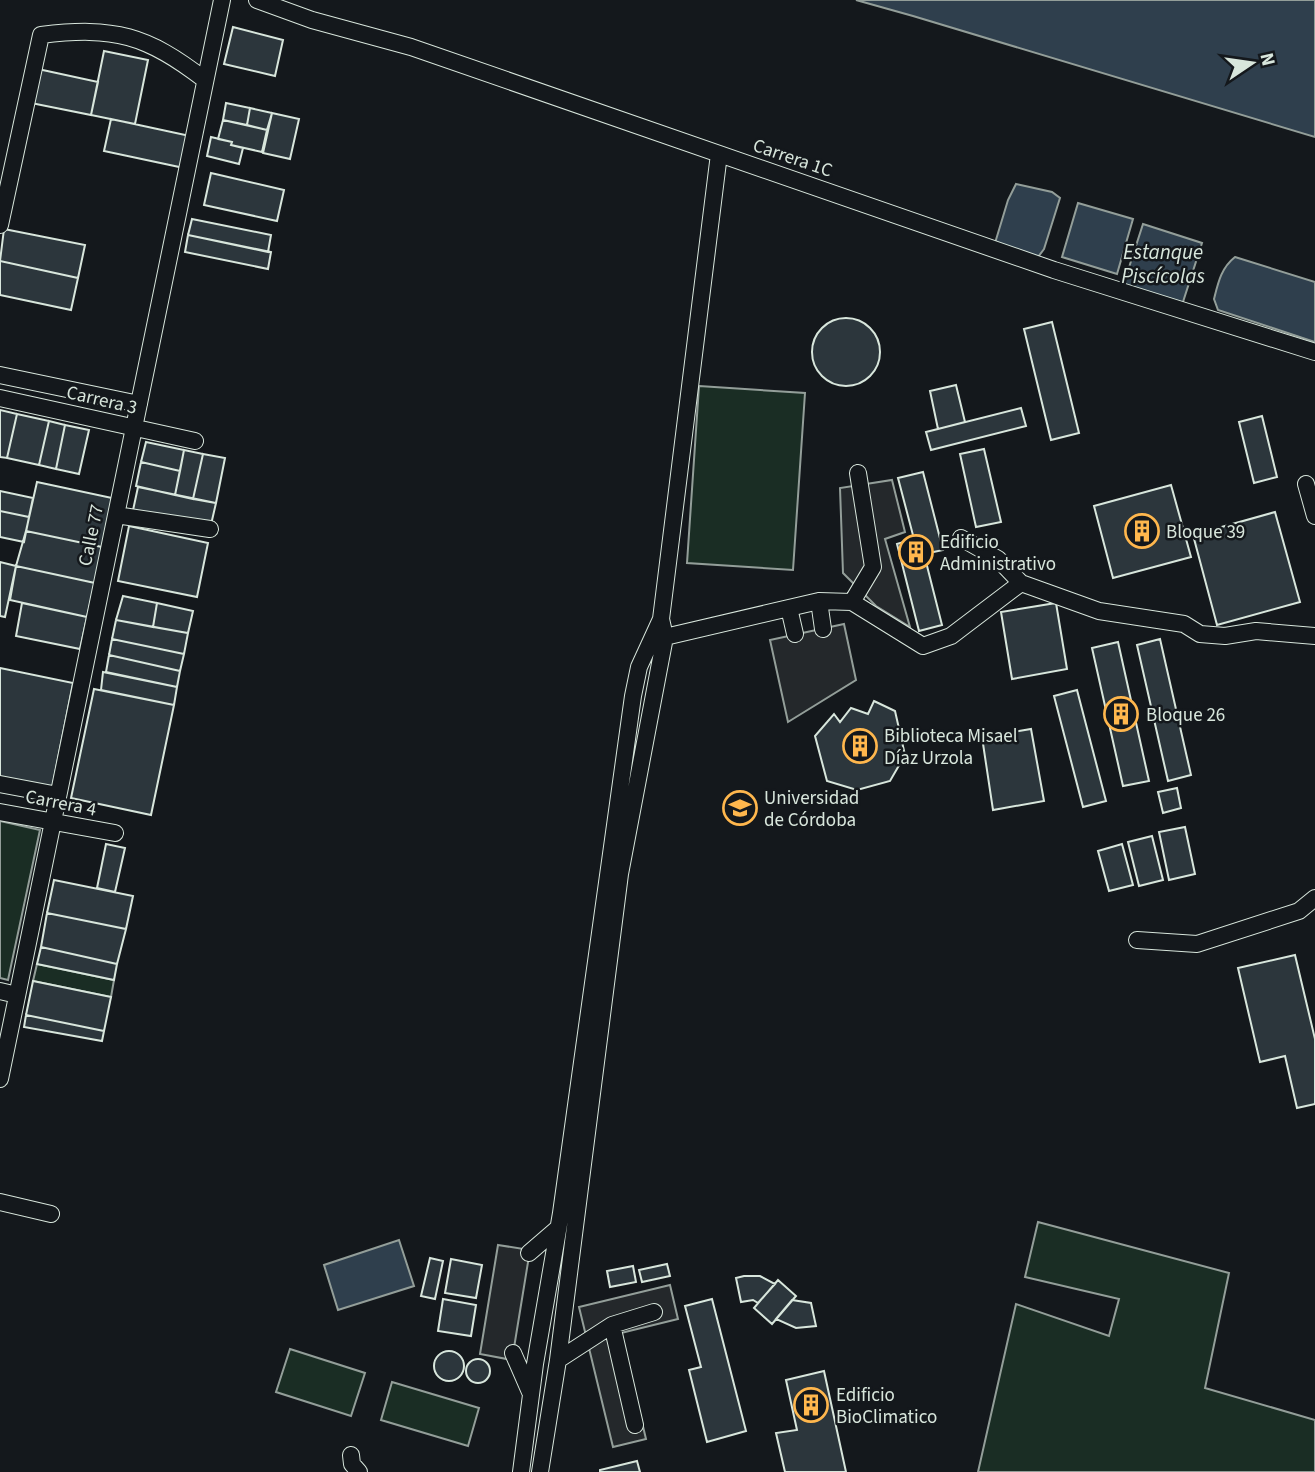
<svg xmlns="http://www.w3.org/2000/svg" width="1315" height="1472" viewBox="0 0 1315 1472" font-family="'Source Sans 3',sans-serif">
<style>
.green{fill:#1a2d24;stroke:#939e99;stroke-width:2}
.parking{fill:#24282b;stroke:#939e99;stroke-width:2}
.water{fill:#2f3f4d;stroke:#939e99;stroke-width:2}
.building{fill:#2c363c;stroke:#d8e6dc;stroke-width:2}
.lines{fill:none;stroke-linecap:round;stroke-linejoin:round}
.minor-casing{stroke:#d8e6dc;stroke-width:18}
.minor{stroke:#14181c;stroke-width:16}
.labels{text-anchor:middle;stroke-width:5;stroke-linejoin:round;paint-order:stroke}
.street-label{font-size:19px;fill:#d8e6dc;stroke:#14181c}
.poi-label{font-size:19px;fill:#d8e6dc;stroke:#14181c;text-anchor:start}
.water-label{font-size:21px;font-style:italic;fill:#d8e6dc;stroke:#14181c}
</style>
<rect width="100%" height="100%" fill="#14181c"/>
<path class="green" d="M 699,386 L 805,393 L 793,570 L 687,563 Z
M 0,821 L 40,830 L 8,980 L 0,978 Z
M 37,964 L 114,980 L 111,997 L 33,981 Z
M 1038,1222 L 1229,1273 L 1205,1388 L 1315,1420 L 1315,1472 L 978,1472 L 1016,1304 L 1109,1336 L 1119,1299 L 1025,1277 Z
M 290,1349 L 365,1373 L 351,1416 L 276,1392 Z
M 392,1382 L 479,1408 L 468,1446 L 381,1420 Z"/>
<path class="parking" d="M 892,480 L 905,532 L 885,539 L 910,627 L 876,606 L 843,573 L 840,488 Z
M 844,624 L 856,680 L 788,722 L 770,640 Z
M 498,1245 L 530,1250 L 512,1360 L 480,1354 Z
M 670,1285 L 678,1319 L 621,1333 L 646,1439 L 613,1447 L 579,1307 Z"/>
<path class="water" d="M 856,0 L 1315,0 L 1315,137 L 913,16 Z
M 1016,184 L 1052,192 L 1060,198 L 1044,249 L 1038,257 L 995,243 L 1008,200 Z
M 1078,203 L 1133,219 L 1117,274 L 1062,257 Z
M 1143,224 L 1202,243 L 1182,305 L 1123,286 Z
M 1235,257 L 1315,282 L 1315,342 L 1218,310 L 1214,299 C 1218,283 1221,268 1235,257 Z
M 399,1240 L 414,1286 L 338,1310 L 324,1265 Z"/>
<path class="building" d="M 233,27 L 283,40 L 275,76 L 224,64 Z
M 104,51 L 148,60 L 135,124 L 91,115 Z
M 38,69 L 98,82 L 91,115 L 31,103 Z
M 226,103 L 250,108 L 247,125 L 223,120 Z
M 250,108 L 272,113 L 267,130 L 247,125 Z
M 272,113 L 299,119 L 290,159 L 263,153 Z
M 111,119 L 190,136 L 184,168 L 104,151 Z
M 223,120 L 267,130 L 262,152 L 231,145 L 232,142 L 218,139 Z
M 211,137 L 232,142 L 231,145 L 243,148 L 239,164 L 207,156 Z
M 211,173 L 284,190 L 277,221 L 204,205 Z
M 192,219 L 271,235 L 268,252 L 188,235 Z
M 4,229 L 85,245 L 78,278 L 0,261 Z
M 188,235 L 271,252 L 268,269 L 185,252 Z
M 0,261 L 78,278 L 71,310 L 0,295 Z
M812 352a34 34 0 1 1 68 0a34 34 0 1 1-68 0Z
M 1052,322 L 1079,433 L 1051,440 L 1024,329 Z
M 956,385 L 965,422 L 938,429 L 930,391 Z
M 1021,408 L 1026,426 L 931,450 L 926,432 Z
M 0,410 L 17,414 L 7,458 L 0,457 Z
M 17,414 L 49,421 L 39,465 L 7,458 Z
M 1262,416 L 1277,477 L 1254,483 L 1239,422 Z
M 49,421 L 65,425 L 56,469 L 39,465 Z
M 65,425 L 89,430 L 79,474 L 56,469 Z
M 146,442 L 184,450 L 180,471 L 141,462 Z
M 984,449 L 1001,522 L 976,527 L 960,454 Z
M 184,450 L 203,454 L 193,499 L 175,495 Z
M 203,454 L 225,458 L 216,503 L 193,499 Z
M 141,462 L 180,471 L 175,495 L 136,486 Z
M 923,472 L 943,550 L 924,554 L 942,625 L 919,631 L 897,544 L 914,539 L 898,478 Z
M 37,482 L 112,498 L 102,547 L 26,531 Z
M 1171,485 L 1191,557 L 1113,578 L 1094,506 Z
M 138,487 L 216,503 L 210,529 L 132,515 Z
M 0,491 L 33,498 L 29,517 L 0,511 Z
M 0,511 L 29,517 L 24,542 L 0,537 Z
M 1275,512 L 1300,602 L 1217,625 L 1193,535 Z
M 129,526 L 208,543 L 197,597 L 118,581 Z
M 26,531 L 102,547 L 95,583 L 16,566 Z
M 0,562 L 16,566 L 5,617 L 0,616 Z
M 16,566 L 95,583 L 87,617 L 10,600 Z
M 123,596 L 157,603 L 153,627 L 116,620 Z
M 22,603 L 87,617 L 80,649 L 16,636 Z
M 157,603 L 193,611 L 188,633 L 153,627 Z
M 1056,603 L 1067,669 L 1012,679 L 1001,612 Z
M 116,620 L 188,633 L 184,654 L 112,639 Z
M 112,639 L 184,654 L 180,671 L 109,655 Z
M 1160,639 L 1191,775 L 1168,781 L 1137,645 Z
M 1118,642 L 1149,781 L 1123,786 L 1092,648 Z
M 109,655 L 180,671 L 177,687 L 106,672 Z
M 0,668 L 73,683 L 52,789 L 0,780 Z
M 103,672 L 177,687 L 174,705 L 101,690 Z
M 94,689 L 174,705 L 151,815 L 71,798 Z
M 1077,690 L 1106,801 L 1083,807 L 1054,696 Z
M 874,701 L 895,711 L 905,755 L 890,781 L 857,790 L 827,781 L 815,736 L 834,714 L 840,722 L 851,708 L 868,714 Z
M 1031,729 L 1044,801 L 993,810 L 982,737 Z
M 1177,788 L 1181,808 L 1163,813 L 1158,792 Z
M 1185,827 L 1195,874 L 1169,880 L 1159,832 Z
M 1152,836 L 1163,880 L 1139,886 L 1128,842 Z
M 106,844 L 125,848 L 115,892 L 97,888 Z
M 1122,844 L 1133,885 L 1109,891 L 1098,851 Z
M 54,880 L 133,896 L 126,929 L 47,913 Z
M 47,913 L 126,929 L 117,964 L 41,947 Z
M 41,947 L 117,964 L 114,980 L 37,964 Z
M 1295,955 L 1315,1039 L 1315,1104 L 1297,1108 L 1285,1056 L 1260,1062 L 1238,968 Z
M 33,981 L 111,997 L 104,1031 L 26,1015 Z
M 26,1015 L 104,1031 L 102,1041 L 24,1027 Z
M 430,1258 L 443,1261 L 435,1299 L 421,1296 Z
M 451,1259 L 482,1265 L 476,1298 L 445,1293 Z
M 667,1264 L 670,1276 L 642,1282 L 639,1270 Z
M 633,1266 L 636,1282 L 610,1287 L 607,1271 Z
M 744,1276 L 760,1276 L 775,1284 L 758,1303 L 753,1300 L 741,1302 L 736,1278 Z
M 778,1280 L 796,1296 L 772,1324 L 754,1308 Z
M 443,1299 L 476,1305 L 471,1336 L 438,1331 Z
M 712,1299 L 746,1431 L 707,1442 L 689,1370 L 701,1367 L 685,1306 Z
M 792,1300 L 811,1303 L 816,1326 L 796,1328 L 776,1319 Z
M434 1366a15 15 0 1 1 30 0a15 15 0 1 1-30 0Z
M466 1371a12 12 0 1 1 24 0a12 12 0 1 1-24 0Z
M 824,1371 L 846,1472 L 785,1472 L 776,1433 L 797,1430 L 786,1380 Z
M 637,1461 L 640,1472 L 600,1472 L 600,1470 Z"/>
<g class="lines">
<g class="minor-casing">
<path id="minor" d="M 257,0 L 312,20 L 411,47 L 1054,270 L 1315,352
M 0,225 L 41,35 C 114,26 147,35 205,80
M 0,375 L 139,404
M 0,398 L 195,441
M 1306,484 L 1315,516
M 116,515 L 210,529
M 961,538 L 998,559 L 1021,583
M 819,601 L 823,629
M 852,602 L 873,567 L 858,473
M 789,608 L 795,634
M 657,642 L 665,637 L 819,601 L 852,602 L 923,646 L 951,636 L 1021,583 L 1099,611 L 1184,624 L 1200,634 L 1225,636 L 1256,631 L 1315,636
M 0,784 L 58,795
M 0,812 L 115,833
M 1137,940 L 1197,944 L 1299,911 L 1315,898
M 0,991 L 17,995
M 0,1079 L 222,0
M 0,1202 L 51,1214
M 529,1253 L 558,1228
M 612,1325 L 635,1425
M 513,1353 L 530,1392
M 558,1360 L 612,1325 L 654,1312
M 351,1455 L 352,1464 L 359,1472
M 521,1472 L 535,1364 L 561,1213 L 633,696 L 639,667 L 661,619 L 719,154
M 540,1472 L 558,1360 L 620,874 L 665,637 L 661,619"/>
</g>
<use href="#minor" class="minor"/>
</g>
<defs>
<g id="building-ring" transform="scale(1.75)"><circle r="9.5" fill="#14181c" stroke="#ffb74d" stroke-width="1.5"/><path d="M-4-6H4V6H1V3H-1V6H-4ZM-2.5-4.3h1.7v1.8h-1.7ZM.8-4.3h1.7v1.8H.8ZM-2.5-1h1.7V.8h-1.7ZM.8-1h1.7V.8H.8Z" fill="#ffb74d"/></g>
<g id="university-ring" transform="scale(1.75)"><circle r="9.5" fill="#14181c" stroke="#ffb74d" stroke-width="1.5"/><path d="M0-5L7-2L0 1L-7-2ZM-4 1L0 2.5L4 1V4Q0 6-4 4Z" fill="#ffb74d"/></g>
</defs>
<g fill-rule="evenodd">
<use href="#building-ring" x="1142" y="531"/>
<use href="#building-ring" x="916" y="552"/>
<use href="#building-ring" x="1121" y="714"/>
<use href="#building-ring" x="860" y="746"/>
<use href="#university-ring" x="740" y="808"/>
<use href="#building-ring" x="811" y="1405"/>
</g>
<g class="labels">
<g class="street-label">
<text transform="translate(793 157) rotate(19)" y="7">Carrera 1C</text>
<text transform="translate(102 399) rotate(13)" y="7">Carrera 3</text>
<text transform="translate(90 535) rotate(-78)" y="7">Calle 77</text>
<text transform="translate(61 802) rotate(11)" y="7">Carrera 4</text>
</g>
<g class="poi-label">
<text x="1166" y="538">Bloque 39</text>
<text x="940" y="548">Edificio<tspan x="940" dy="22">Administrativo</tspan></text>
<text x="1146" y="721">Bloque 26</text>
<text x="884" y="742">Biblioteca Misael<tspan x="884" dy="22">Díaz Urzola</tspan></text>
<text x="764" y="804">Universidad<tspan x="764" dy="22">de Córdoba</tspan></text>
<text x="836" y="1401">Edificio<tspan x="836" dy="22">BioClimatico</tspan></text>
</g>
<g class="water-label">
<text x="1163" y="259">Estanque<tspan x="1163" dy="24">Piscícolas</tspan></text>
</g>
</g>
<g transform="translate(1252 63) rotate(77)" stroke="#14181c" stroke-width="5" paint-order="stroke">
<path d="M0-5L12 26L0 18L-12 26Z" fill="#d8e6dc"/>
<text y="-10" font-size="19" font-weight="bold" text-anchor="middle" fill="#d8e6dc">N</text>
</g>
</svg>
